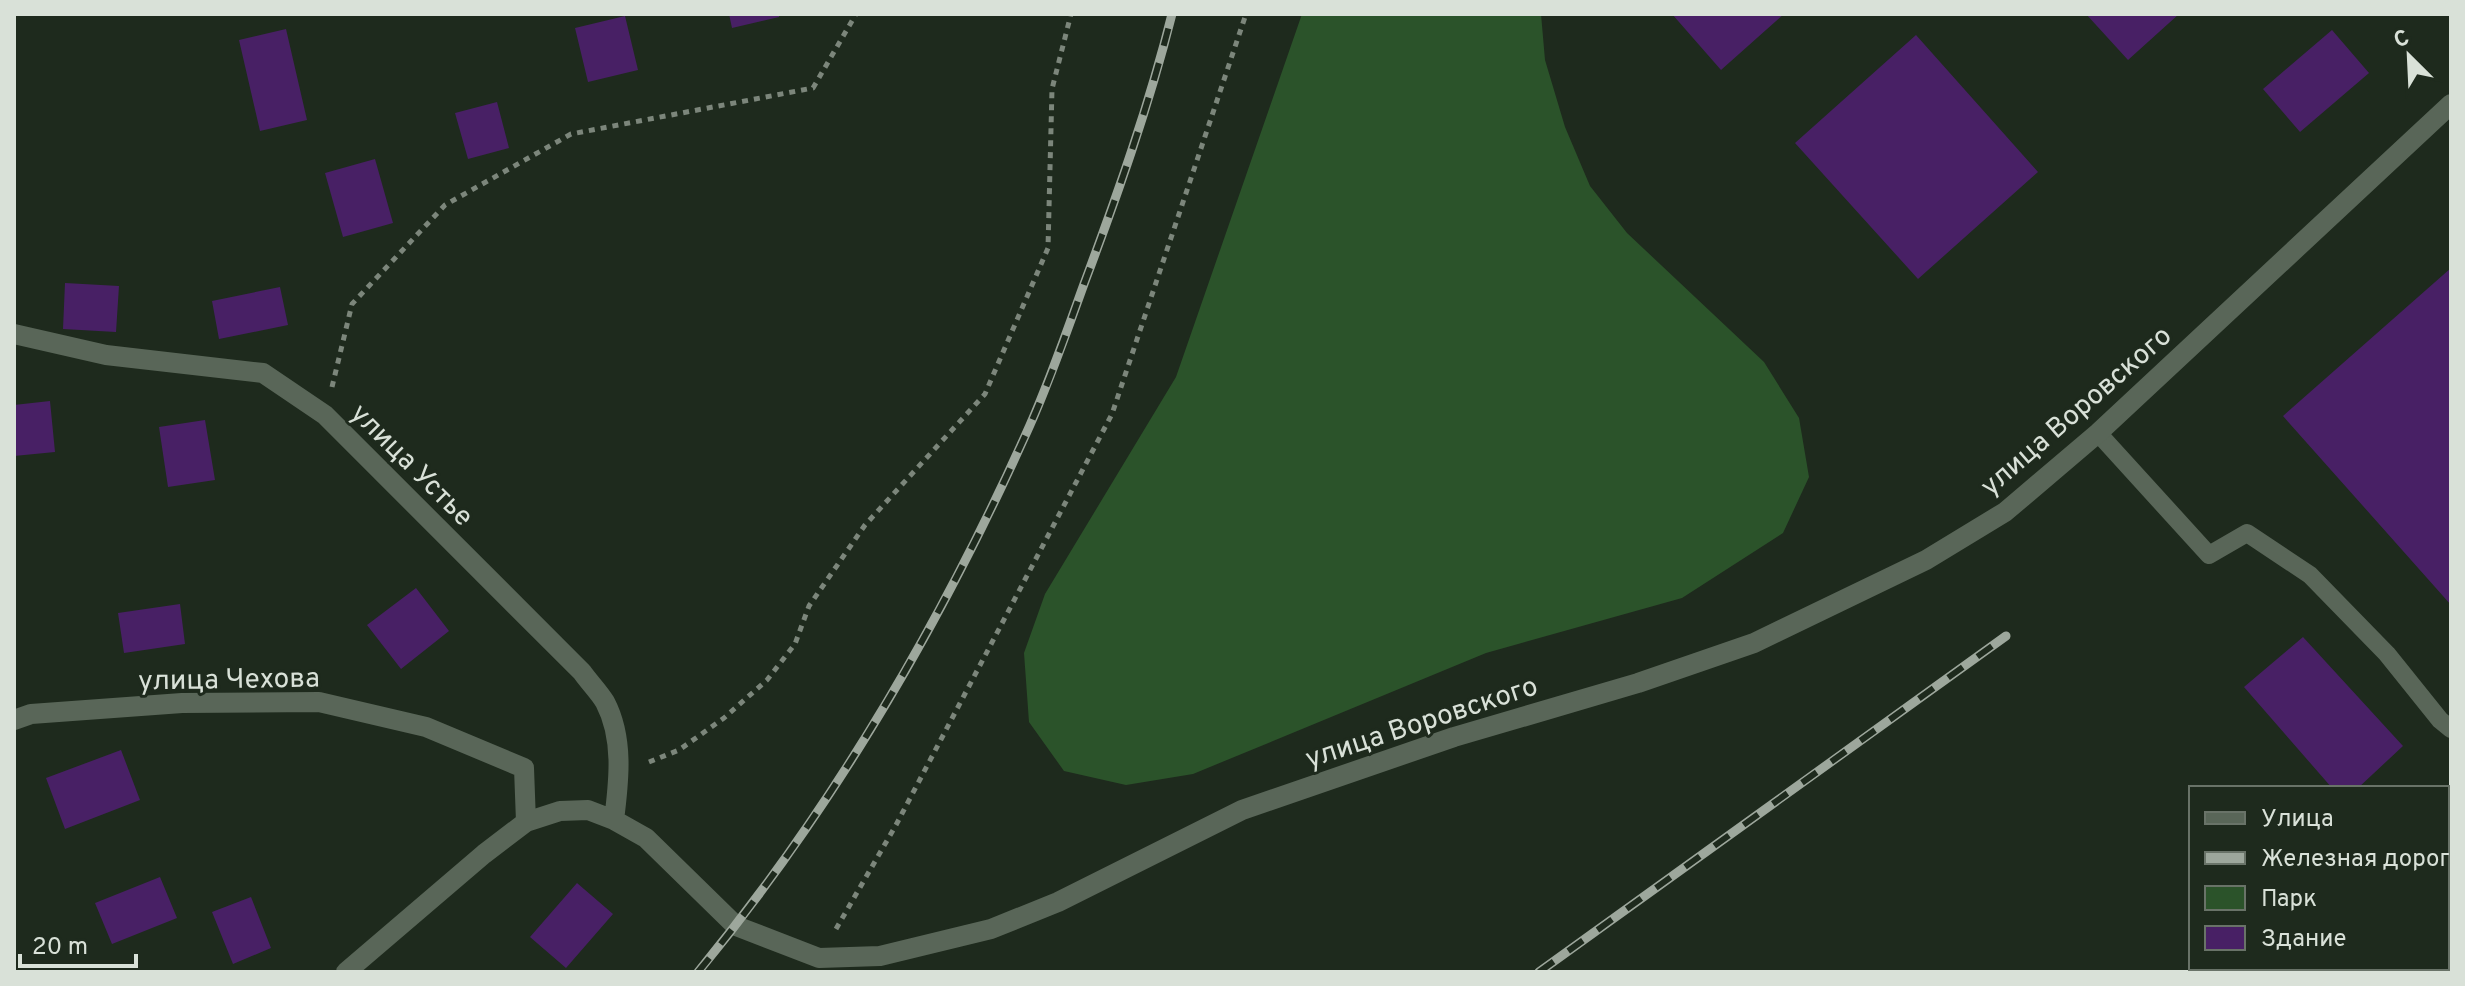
<svg xmlns="http://www.w3.org/2000/svg" width="2465" height="986" viewBox="0 0 2465 986" font-family="Overpass,sans-serif">
<style>
.green{fill:#2b532a}
.building{fill:#482065}
.lines{fill:none;stroke-linecap:round;stroke-linejoin:round}
.path{stroke:#7c867b;stroke-width:5;stroke-dasharray:6 6;stroke-linecap:butt}
.lane{stroke:#596658;stroke-width:18}
.street{stroke:#596658;stroke-width:20}
.rail-casing{stroke:#9da79c;stroke-width:9}
.rail{stroke:#1e2a1d;stroke-width:6;stroke-dasharray:18;stroke-linecap:butt}
.labels{text-anchor:middle;stroke-width:6;stroke-linejoin:round;paint-order:stroke}
.street-label{font-size:28px;fill:#d9e1d8;stroke:#1e2a1d}
</style>
<rect width="100%" height="100%" fill="#1e2a1d"/>
<path class="green" d="M 1302,14 L 1541,14 L 1545,60 L 1565,127 L 1590,186 L 1627,233 L 1764,362 L 1799,418 L 1809,477 L 1783,533 L 1682,598 L 1486,653 L 1193,774 L 1126,785 L 1064,771 L 1029,722 L 1024,653 L 1045,594 L 1176,377 Z"/>
<path class="building" d="M 729,14 L 779,14 L 779,17 L 732,28 Z
M 1672,14 L 1784,14 L 1721,70 Z
M 2086,14 L 2179,14 L 2128,60 Z
M 625,16 L 638,70 L 588,82 L 575,28 Z
M 286,29 L 307,120 L 260,131 L 239,40 Z
M 2332,30 L 2369,73 L 2300,132 L 2263,89 Z
M 1916,35 L 2038,172 L 1918,279 L 1795,143 Z
M 497,102 L 509,148 L 468,159 L 455,113 Z
M 375,159 L 393,223 L 343,237 L 325,173 Z
M 2451,268 L 2451,605 L 2283,416 Z
M 65,283 L 119,286 L 116,332 L 63,329 Z
M 280,287 L 288,325 L 219,339 L 212,301 Z
M 50,401 L 55,452 L 14,456 L 14,405 Z
M 205,420 L 215,480 L 168,487 L 159,427 Z
M 416,588 L 449,631 L 401,669 L 367,625 Z
M 180,604 L 185,644 L 124,653 L 118,613 Z
M 2303,637 L 2403,746 L 2358,788 L 2332,788 L 2244,687 Z
M 121,750 L 140,800 L 65,829 L 46,778 Z
M 160,877 L 177,918 L 112,944 L 95,903 Z
M 577,883 L 613,914 L 566,968 L 530,937 Z
M 251,897 L 271,948 L 233,964 L 212,912 Z"/>
<g class="lines">
<path class="path" d="M 332,387 L 352,304 L 445,205 L 571,134 L 813,88 L 856,14
M 649,762 L 679,750 L 724,718 L 767,680 L 795,644 L 809,606 L 865,525 L 985,394 L 1048,248 L 1052,89 L 1071,14
M 836,929 L 896,825 L 1112,414 L 1246,14"/>
<path class="lane" d="M 2098,433 L 2209,555 L 2247,533 L 2310,575 L 2387,654 L 2440,720 L 2451,729"/>
<path class="street" d="M 14,334 L 106,355 L 263,373 L 325,415 L 582,672 C 589,682 599,692 605,702 C 624,738 619,781 614,820
M 14,720 L 31,714 L 182,703 L 319,702 L 426,727 L 524,768 L 526,822
M 346,972 L 484,854 L 526,822 L 560,811 L 588,810 L 614,820 L 646,838 L 736,926 L 819,958 L 880,956 L 991,929 L 1058,902 L 1242,810 L 1454,737 L 1638,683 L 1754,643 L 1926,560 L 2005,512 L 2098,433 L 2451,104"/>
<g class="rail-casing">
<path id="rail" d="M 2447,961 L 2451,960
M 698,972 C 833,808 943,620 1030,425 C 1050,380 1067,331 1084,284 C 1117,196 1149,106 1172,14
M 1539,972 L 2006,636
M 2349,972 L 2376,968"/>
</g>
<use href="#rail" class="rail"/>
</g>
<g class="labels">
<g class="street-label">
<text transform="translate(2075 410) rotate(-41)" y="10">улица Воровского</text>
<text transform="translate(413 464) rotate(45)" y="10">улица Устье</text>
<text transform="translate(229 678) rotate(-1)" y="10">улица Чехова</text>
<text transform="translate(1421 721) rotate(-18)" y="10">улица Воровского</text>
</g>
</g>
<rect width="2465" height="986" fill="none" stroke="#d9e1d8" stroke-width="32"/>
<rect x="2189" y="786" width="260" height="184" fill="#1e2a1d" stroke="#697368" stroke-width="2"/>
<rect x="2205" y="812" width="40" height="12" fill="#596658" stroke="#697368" stroke-width="2"/>
<text x="2261" y="826" font-size="24" fill="#d9e1d8">Улица</text>
<rect x="2205" y="852" width="40" height="12" fill="#9da79c" stroke="#697368" stroke-width="2"/>
<text x="2261" y="866" font-size="24" fill="#d9e1d8">Железная дорога</text>
<rect x="2205" y="886" width="40" height="24" fill="#2b532a" stroke="#697368" stroke-width="2"/>
<text x="2261" y="906" font-size="24" fill="#d9e1d8">Парк</text>
<rect x="2205" y="926" width="40" height="24" fill="#482065" stroke="#697368" stroke-width="2"/>
<text x="2261" y="946" font-size="24" fill="#d9e1d8">Здание</text>
<g transform="translate(2409 56) rotate(336)" stroke="#1e2a1d" stroke-width="6" paint-order="stroke">
<path d="M0-6L14 30L0 20L-14 30Z" fill="#d9e1d8"/>
<text y="-12" font-size="22" font-weight="bold" text-anchor="middle" fill="#d9e1d8">С</text>
</g>
<path d="M20 954v12h116v-12" fill="none" stroke="#d9e1d8" stroke-width="4"/>
<text x="32" y="954" font-size="24" fill="#d9e1d8" stroke="#1e2a1d" stroke-width="6" paint-order="stroke">20 m</text>
</svg>
